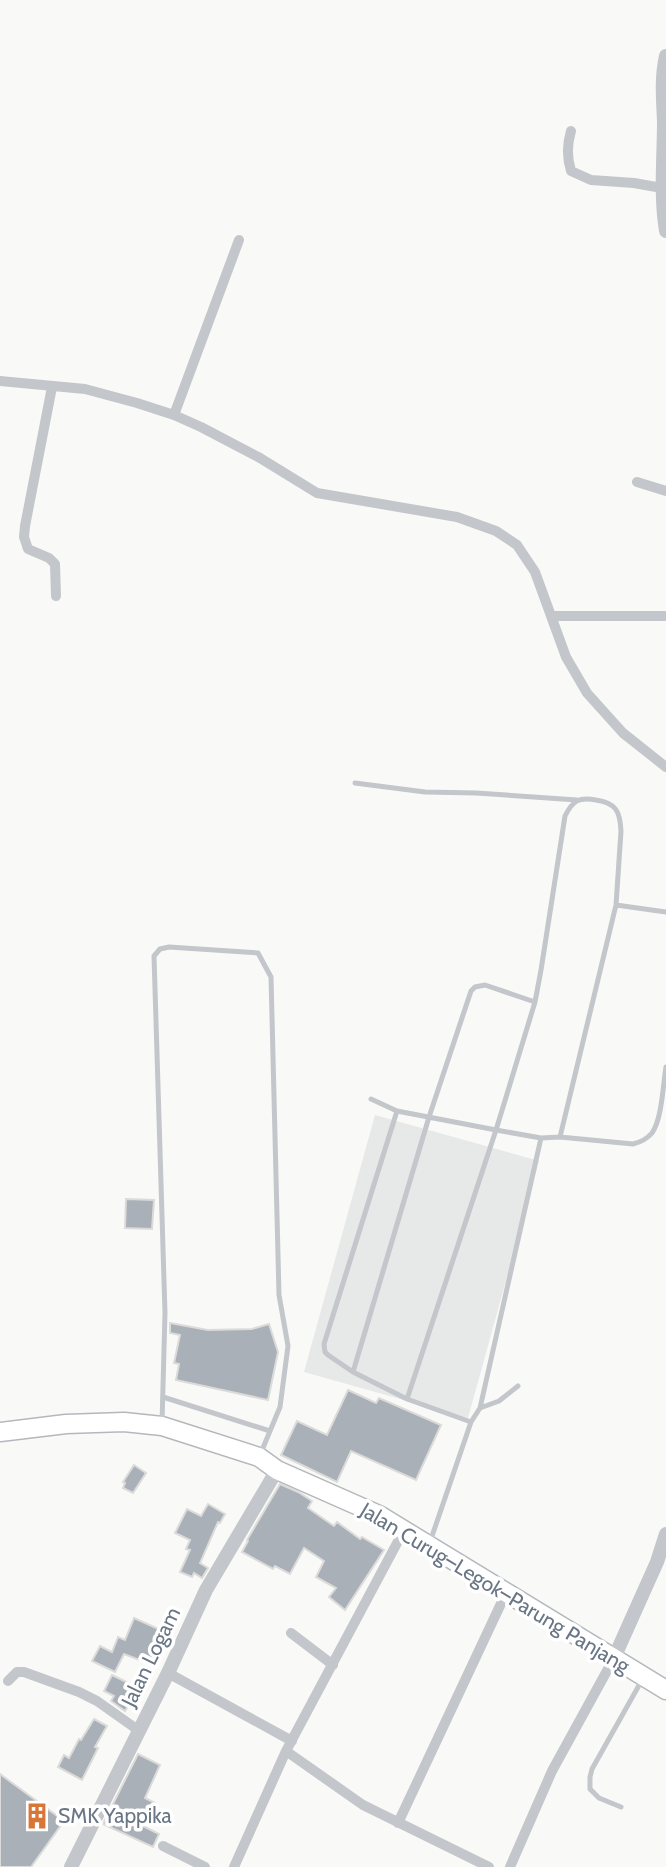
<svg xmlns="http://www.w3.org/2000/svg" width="666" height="1867" viewBox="0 0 666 1867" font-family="Cabin,sans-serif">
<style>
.built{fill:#e7e8e8}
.building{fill:#aab0b7;stroke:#dbdbda;stroke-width:2}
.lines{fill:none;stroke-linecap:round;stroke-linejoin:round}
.primary-casing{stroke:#b4b8bd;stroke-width:21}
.service{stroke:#c3c6ca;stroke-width:5}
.minor{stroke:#c3c6ca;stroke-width:10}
.tertiary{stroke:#c3c6ca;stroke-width:14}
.primary{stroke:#fff;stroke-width:18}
.labels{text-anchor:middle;stroke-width:7;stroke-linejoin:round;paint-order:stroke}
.street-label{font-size:21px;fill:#6a7686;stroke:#fff}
.poi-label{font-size:21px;fill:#6a7686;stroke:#fff;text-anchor:start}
</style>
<rect width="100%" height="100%" fill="#f9f9f7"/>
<path class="built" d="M 375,1115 L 539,1161 L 468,1418 L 304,1372 Z"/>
<path class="building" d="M 126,1199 L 154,1200 L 152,1229 L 125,1228 Z
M 170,1323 L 208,1330 L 252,1329 L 269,1324 L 278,1352 L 268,1400 L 176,1380 L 179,1364 L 174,1363 L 180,1335 L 170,1333 Z
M 348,1390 L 376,1403 L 379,1398 L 441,1425 L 416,1480 L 351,1451 L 337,1482 L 281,1455 L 297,1421 L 327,1435 Z
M 134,1465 L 146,1473 L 133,1493 L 123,1488 L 125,1483 L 123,1482 Z
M 280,1484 L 298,1492 L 312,1501 L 308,1508 L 334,1526 L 337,1522 L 360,1539 L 362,1537 L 384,1550 L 345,1610 L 329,1597 L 336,1588 L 316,1577 L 324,1561 L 304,1548 L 290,1574 L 275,1566 L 273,1569 L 242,1552 L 248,1541 L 247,1540 Z
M 208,1504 L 225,1514 L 220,1523 L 218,1522 L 200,1563 L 208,1568 L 202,1578 L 194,1573 L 192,1577 L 180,1572 L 190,1550 L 186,1549 L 190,1540 L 175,1533 L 187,1509 L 201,1516 Z
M 134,1618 L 163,1631 L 150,1664 L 124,1654 L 115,1672 L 92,1661 L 100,1646 L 112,1652 L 118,1637 L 125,1640 Z
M 112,1675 L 143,1690 L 138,1701 L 133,1698 L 125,1711 L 111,1701 L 114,1696 L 104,1691 Z
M 94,1719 L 107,1726 L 95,1747 L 98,1748 L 82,1780 L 58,1767 L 64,1755 L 69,1758 L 79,1739 L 81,1740 Z
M 138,1754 L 160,1765 L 145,1798 L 155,1803 L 143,1826 L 159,1834 L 153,1847 L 103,1824 Z
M 0,1774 L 64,1821 L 31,1867 L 0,1867 Z"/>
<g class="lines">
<g class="primary-casing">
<path id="primary" d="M 0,1432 L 66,1424 L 124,1422 L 162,1426 L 259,1457 L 277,1470 L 379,1515 L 666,1690"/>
</g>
<path class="service" d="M 355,783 L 425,792 L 476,793 L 577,800
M 616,905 L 666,912
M 371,1099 L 397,1111 L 496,1130 L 541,1138 L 560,1137 L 633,1144 C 641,1142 647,1139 652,1133 C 662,1119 663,1085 666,1067
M 353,1372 L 328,1355 L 325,1352 L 324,1344 L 397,1111
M 163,1397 L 270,1431
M 407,1399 L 496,1130 L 535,1002 L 541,970 L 565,816 C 573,800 579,797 596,800 C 616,803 620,811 621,831 L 616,905 L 560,1137
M 480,1408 L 499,1401 L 518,1386
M 471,1422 L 407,1399 L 353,1372 L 429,1117 L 471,991 L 475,987 L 485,985 L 535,1002
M 162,1423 L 165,1313 L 154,956 L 160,949 L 169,947 L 258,953 L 271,977 L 279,1295 L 288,1346 L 280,1407 L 260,1455
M 430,1542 L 471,1422 L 480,1408 L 541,1138
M 621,1807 L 599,1798 L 590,1789 L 590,1777 L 592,1769 L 642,1680"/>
<path class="minor" d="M 571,131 C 567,144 567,158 571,171 L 591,180 L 634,183 L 662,188
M 0,381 L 85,389 L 137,403 L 174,415 L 201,427 L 260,458 L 317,493 L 457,517 L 496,531 L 517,545 L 535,572 L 566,657 L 587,693 L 623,733 L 666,767
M 52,387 L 25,526 L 24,537 L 28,549 L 49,558 L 55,564 L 56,596
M 174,415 L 239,240
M 637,482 L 666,491
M 552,616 L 666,616
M 291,1633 L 333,1665
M 168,1673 L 292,1741
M 8,1681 L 17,1672 L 24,1672 L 79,1692 L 97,1701 L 138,1730
M 286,1751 L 363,1805 L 489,1867
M 398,1823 L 506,1593
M 163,1846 L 205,1867
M 234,1867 L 286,1751 L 404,1530
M 510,1867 L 552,1771 L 614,1658"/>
<path class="tertiary" d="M 666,56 C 661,78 663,99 664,121 C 664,158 660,194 666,231
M 614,1658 L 657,1562 L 666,1534
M 71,1867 L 168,1673 L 206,1590 L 277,1470"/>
<use href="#primary" class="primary"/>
</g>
<defs>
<g id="building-bare" transform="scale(2.1)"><path d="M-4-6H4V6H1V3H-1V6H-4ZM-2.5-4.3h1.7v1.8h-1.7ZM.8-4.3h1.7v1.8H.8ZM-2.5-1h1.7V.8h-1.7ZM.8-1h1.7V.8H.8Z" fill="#d87638" stroke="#fff" stroke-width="2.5" paint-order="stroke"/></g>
</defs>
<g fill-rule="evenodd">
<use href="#building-bare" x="37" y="1816"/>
</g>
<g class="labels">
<g class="street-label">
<text transform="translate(495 1588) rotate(31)" y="7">Jalan Curug–Legok–Parung Panjang</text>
<text transform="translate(151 1657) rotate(-64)" y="7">Jalan Logam</text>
</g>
<g class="poi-label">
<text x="58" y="1823">SMK Yappika</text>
</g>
</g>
</svg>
